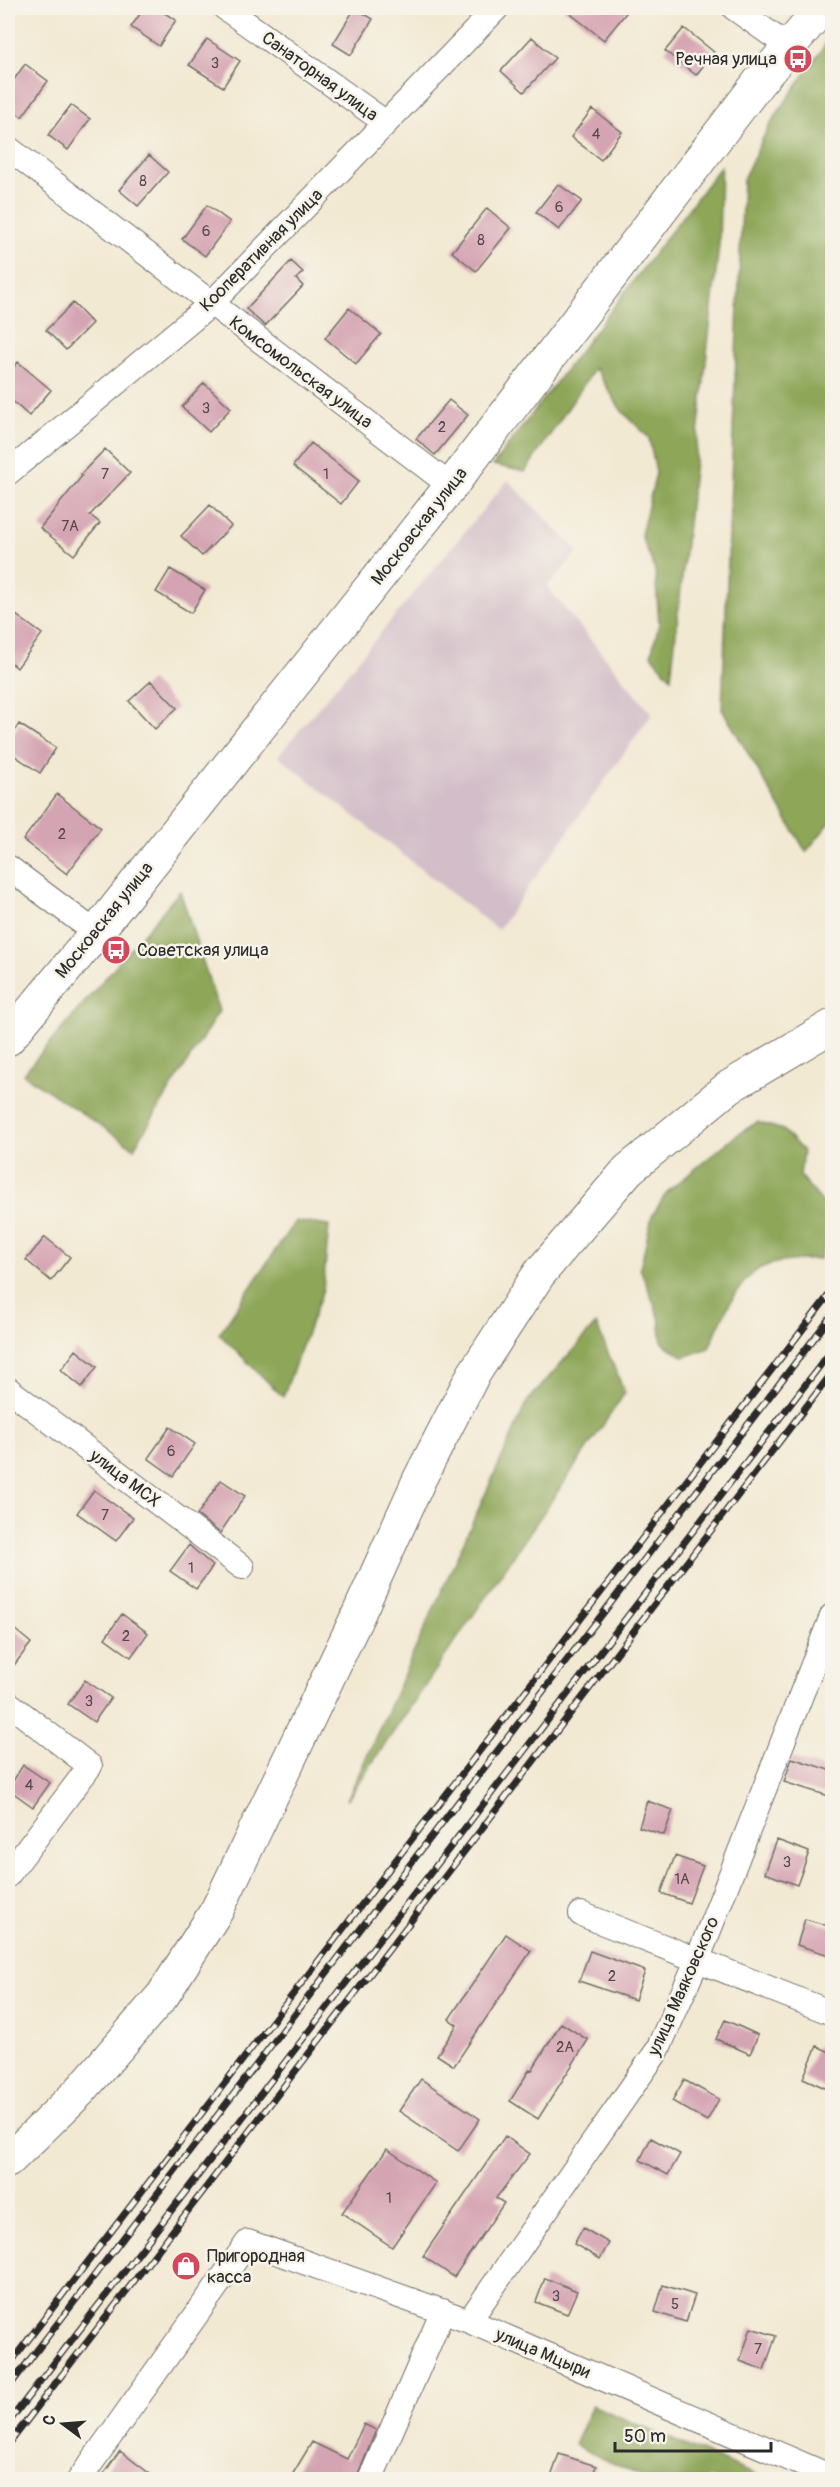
<svg xmlns="http://www.w3.org/2000/svg" width="840" height="2487" viewBox="0 0 840 2487" font-family="Pangolin,sans-serif">
<style>
.industrial{fill:#d2bdc8}
.forest{fill:#8da659;stroke:#5c6842;stroke-width:1.5}
.building{fill:#d5a4b3}
.lines{fill:none;stroke-linecap:round;stroke-linejoin:round}
.street-casing{stroke:#716e66;stroke-width:26}
.secondary-casing{stroke:#716e66;stroke-width:35}
.street{stroke:#fff;stroke-width:24}
.secondary{stroke:#fff;stroke-width:33}
.rail-casing{stroke:#2b2b2b;stroke-width:7}
.rail{stroke:#f7f3e8;stroke-width:4.5;stroke-dasharray:14;stroke-linecap:butt}
.labels{text-anchor:middle;stroke-width:5;stroke-linejoin:round;paint-order:stroke}
.number-label{font-size:15px;fill:#56494d}
.poi-label{font-size:18px;fill:#2b2b2b;stroke:#f7f3e8;text-anchor:start}
.street-label{font-size:18px;fill:#2b2b2b;stroke:#f7f3e8}
</style>
<rect width="100%" height="100%" fill="#f7f3e8"/>
<filter id="ink" filterUnits="userSpaceOnUse"><feTurbulence type="fractalNoise" baseFrequency=".0167" numOctaves="2"/><feDisplacementMap in="SourceGraphic" scale="12" xChannelSelector="R" yChannelSelector="G"/><feConvolveMatrix kernelMatrix="1 2 1 2 8 2 1 2 1" color-interpolation-filters="sRGB"/></filter>
<filter id="wash" filterUnits="userSpaceOnUse"><feTurbulence type="fractalNoise" baseFrequency=".008" numOctaves="4" result="noise"/><feDisplacementMap in="SourceGraphic" scale="24" xChannelSelector="R" yChannelSelector="G"/><feGaussianBlur stdDeviation="1.35" result="paint"/><feColorMatrix in="noise" values="0 0 0 0 0 0 0 0 0 0 0 0 0 0 0 0 0 1.4 0 .05"/><feComposite in="paint" operator="in"/></filter>
<g filter="url(#wash)">
<rect width="100%" height="100%" fill="#f2e9d3"/>
<path class="industrial" d="M 508,480 L 578,552 L 547,587 L 652,714 L 498,930 L 278,756 Z"/>
<path class="forest" d="M 832,35 L 832,820 L 806,852 L 722,709 L 743,179 L 770,124 Z
M 721,166 L 719,245 L 671,678 L 651,655 L 659,624 L 655,570 L 641,535 L 656,473 L 649,438 L 621,410 L 595,368 L 525,472 L 493,465 Z
M 180,891 L 219,1011 L 134,1148 L 23,1074 Z
M 757,1122 L 783,1130 L 803,1151 L 800,1176 L 832,1213 L 832,1225 L 820,1259 C 803,1260 784,1260 768,1265 C 739,1273 720,1323 709,1348 L 684,1357 L 662,1343 L 659,1317 L 640,1268 L 652,1216 L 667,1192 L 734,1137 Z
M 295,1221 L 329,1226 L 323,1290 L 283,1397 L 219,1334 Z
M 596,1324 L 625,1393 L 347,1800 L 527,1402 Z
M 592,2405 L 764,2479 L 646,2479 L 574,2445 Z"/>
<g id="blocks">
<path class="building" d="M 144,8 L 156,8 L 176,20 L 159,46 L 131,27 Z
M 355,8 L 373,19 L 351,55 L 333,44 Z
M 563,8 L 630,8 L 604,40 Z
M 684,28 L 714,52 L 696,75 L 665,51 Z
M 532,37 L 555,58 L 524,92 L 501,71 Z
M 207,39 L 240,61 L 223,87 L 189,65 Z
M 25,64 L 48,81 L 22,117 L 8,106 L 8,88 Z
M 71,105 L 90,119 L 68,150 L 48,135 Z
M 592,109 L 622,132 L 601,160 L 571,137 Z
M 149,155 L 168,172 L 138,206 L 119,190 Z
M 558,184 L 582,201 L 559,230 L 536,212 Z
M 207,205 L 230,222 L 205,256 L 182,239 Z
M 487,208 L 511,228 L 476,271 L 452,252 Z
M 291,261 L 303,272 L 296,279 L 303,286 L 265,326 L 246,309 Z
M 73,303 L 92,323 L 66,350 L 46,330 Z
M 349,308 L 381,334 L 356,364 L 325,338 Z
M 18,362 L 51,390 L 29,416 L 8,397 L 8,374 Z
M 204,383 L 231,408 L 209,432 L 182,407 Z
M 449,400 L 468,415 L 435,455 L 416,439 Z
M 311,443 L 359,481 L 341,504 L 293,466 Z
M 105,449 L 130,473 L 90,515 L 100,523 L 74,555 L 40,528 L 82,476 L 81,474 Z
M 210,505 L 231,526 L 202,556 L 181,536 Z
M 170,569 L 205,590 L 191,613 L 156,592 Z
M 16,615 L 42,634 L 17,668 L 8,660 L 8,627 Z
M 151,681 L 177,708 L 155,729 L 129,701 Z
M 19,724 L 56,748 L 40,773 L 8,751 L 8,742 Z
M 57,794 L 101,828 L 67,874 L 23,840 Z
M 45,1237 L 70,1257 L 51,1281 L 26,1260 Z
M 76,1350 L 97,1367 L 82,1387 L 61,1370 Z
M 170,1427 L 195,1444 L 173,1476 L 148,1458 Z
M 221,1480 L 245,1496 L 220,1533 L 197,1515 Z
M 94,1490 L 133,1518 L 116,1541 L 77,1513 Z
M 189,1545 L 213,1566 L 196,1589 L 170,1571 Z
M 122,1614 L 148,1633 L 131,1657 L 105,1638 Z
M 8,1624 L 31,1643 L 8,1673 Z
M 85,1680 L 111,1698 L 94,1722 L 68,1704 Z
M 792,1758 L 832,1771 L 832,1797 L 784,1782 Z
M 23,1765 L 50,1783 L 33,1807 L 8,1789 Z
M 647,1801 L 673,1810 L 664,1835 L 639,1827 Z
M 777,1840 L 809,1852 L 797,1885 L 765,1873 Z
M 675,1856 L 703,1866 L 689,1903 L 661,1893 Z
M 805,1919 L 832,1927 L 832,1956 L 797,1945 Z
M 506,1934 L 531,1951 L 454,2066 L 437,2055 L 457,2025 L 449,2019 Z
M 590,1951 L 645,1971 L 635,2000 L 579,1981 Z
M 725,2020 L 758,2035 L 750,2054 L 716,2039 Z
M 561,2023 L 588,2040 L 538,2119 L 510,2101 L 530,2069 L 532,2070 Z
M 817,2046 L 832,2053 L 832,2091 L 803,2078 Z
M 421,2079 L 480,2119 L 458,2151 L 399,2111 Z
M 684,2080 L 719,2099 L 707,2121 L 672,2101 Z
M 505,2136 L 530,2154 L 496,2198 L 504,2203 L 454,2277 L 423,2256 Z
M 651,2138 L 680,2154 L 668,2175 L 640,2160 Z
M 387,2149 L 436,2183 L 392,2247 L 342,2213 Z
M 583,2228 L 609,2243 L 600,2259 L 574,2244 Z
M 545,2278 L 577,2291 L 567,2314 L 536,2302 Z
M 663,2285 L 695,2295 L 686,2322 L 655,2312 Z
M 751,2328 L 776,2336 L 764,2370 L 740,2361 Z
M 364,2424 L 376,2430 L 356,2480 L 289,2480 L 312,2442 L 347,2459 Z
M 120,2451 L 158,2480 L 99,2480 Z
M 559,2454 L 596,2466 L 591,2480 L 550,2480 Z"/>
</g>
</g>
<g filter="url(#ink)">
<use href="#blocks" fill-opacity="0" stroke="#716e66" stroke-width="1.5"/>
<g class="lines">
<g class="street-casing">
<path id="street" d="M 225,8 L 386,123
M 734,8 L 789,47
M 8,148 L 451,486
M 8,473 L 211,304 L 497,8
M 8,867 L 96,933
M 8,1389 L 242,1567
M 8,1703 L 90,1766 L 8,1875
M 581,1914 L 832,2013
M 469,2321 L 657,2051 L 697,1961 L 832,1616
M 79,2480 L 248,2242 L 469,2321 L 832,2477
M 370,2480 L 443,2311"/>
</g>
<g class="secondary-casing">
<path id="secondary" d="M 8,1039 L 96,933 L 451,486 L 759,82 L 822,8
M 8,2161 L 80,2091 L 163,1995 L 217,1910 L 359,1613 L 420,1478 L 473,1375 L 539,1274 L 628,1170 L 729,1087 L 832,1026"/>
</g>
<use href="#street" class="street"/>
<use href="#secondary" class="secondary"/>
<g class="rail-casing">
<path id="rail" d="M 8,2366 L 832,1291
M 8,2388 L 832,1315
M 8,2423 L 832,1350
M 8,2445 L 832,1373"/>
</g>
<use href="#rail" class="rail"/>
</g>
</g>
<defs>
<g id="bus-disc" transform="scale(1.5)"><circle r="9.5" fill="#d1495b" stroke="#f7f3e8"/><path d="M-5-6H5V4H4V6H2V4H-2V6H-4V4H-5ZM-3.5-4V0h7V-4ZM-3.5 1.2v1.5H-2V1.2ZM2 1.2v1.5H3.5V1.2Z" fill="#fff"/></g>
<g id="shop-disc" transform="scale(1.5)"><circle r="9.5" fill="#d1495b" stroke="#f7f3e8"/><path d="M-5-2.5h2.3a2.7 3.5 0 0 1 5.4 0H5L5.5 6h-11ZM-1.5-2.5h3a1.5 2.3 0 0 0-3 0Z" fill="#fff"/></g>
</defs>
<g fill-rule="evenodd">
<use href="#bus-disc" x="798" y="59"/>
<use href="#bus-disc" x="116" y="950"/>
<use href="#shop-disc" x="186" y="2266"/>
</g>
<g class="labels">
<g class="number-label">
<text x="215" y="68">3</text>
<text x="596" y="139">4</text>
<text x="143" y="186">8</text>
<text x="559" y="212">6</text>
<text x="206" y="236">6</text>
<text x="481" y="245">8</text>
<text x="206" y="413">3</text>
<text x="442" y="432">2</text>
<text x="105" y="479">7</text>
<text x="326" y="479">1</text>
<text x="70" y="531">7А</text>
<text x="62" y="839">2</text>
<text x="171" y="1456">6</text>
<text x="105" y="1520">7</text>
<text x="191" y="1573">1</text>
<text x="126" y="1641">2</text>
<text x="89" y="1706">3</text>
<text x="29" y="1790">4</text>
<text x="787" y="1867">3</text>
<text x="682" y="1884">1А</text>
<text x="612" y="1981">2</text>
<text x="565" y="2052">2А</text>
<text x="389" y="2203">1</text>
<text x="556" y="2301">3</text>
<text x="675" y="2309">5</text>
<text x="758" y="2354">7</text>
</g>
<g class="poi-label">
<text x="777" y="65" text-anchor="end">Речная улица</text>
<text x="137" y="956">Советская улица</text>
<text x="207" y="2262">Пригородная<tspan x="207" dy="21">касса</tspan></text>
</g>
<g class="street-label">
<text transform="translate(320 76) rotate(36)" y="6">Санаторная улица</text>
<text transform="translate(261 250) rotate(-45)" y="6">Кооперативная улица</text>
<text transform="translate(301 372) rotate(37)" y="6">Комсомольская улица</text>
<text transform="translate(419 526) rotate(-52)" y="6">Московская улица</text>
<text transform="translate(104 920) rotate(-51)" y="6">Московская улица</text>
<text transform="translate(125 1478) rotate(37)" y="6">улица МСХ</text>
<text transform="translate(683 1986) rotate(-66)" y="6">улица Маяковского</text>
<text transform="translate(543 2353) rotate(23)" y="6">улица Мцыри</text>
</g>
</g>
<rect width="840" height="2487" fill="none" stroke="#f7f3e8" stroke-width="30"/>
<g transform="translate(63 2424) rotate(286)" stroke="#f7f3e8" stroke-width="4.5" paint-order="stroke">
<path d="M0-4.5L10 22L0 15L-10 22Z" fill="#2b2b2b"/>
<text y="-9" font-size="16" font-weight="bold" text-anchor="middle" fill="#2b2b2b">С</text>
</g>
<path d="M615 2442v9h156v-9" fill="none" stroke="#2b2b2b" stroke-width="3"/>
<text x="624" y="2442" font-size="18" fill="#2b2b2b" stroke="#f7f3e8" stroke-width="4.5" paint-order="stroke">50 m</text>
</svg>
